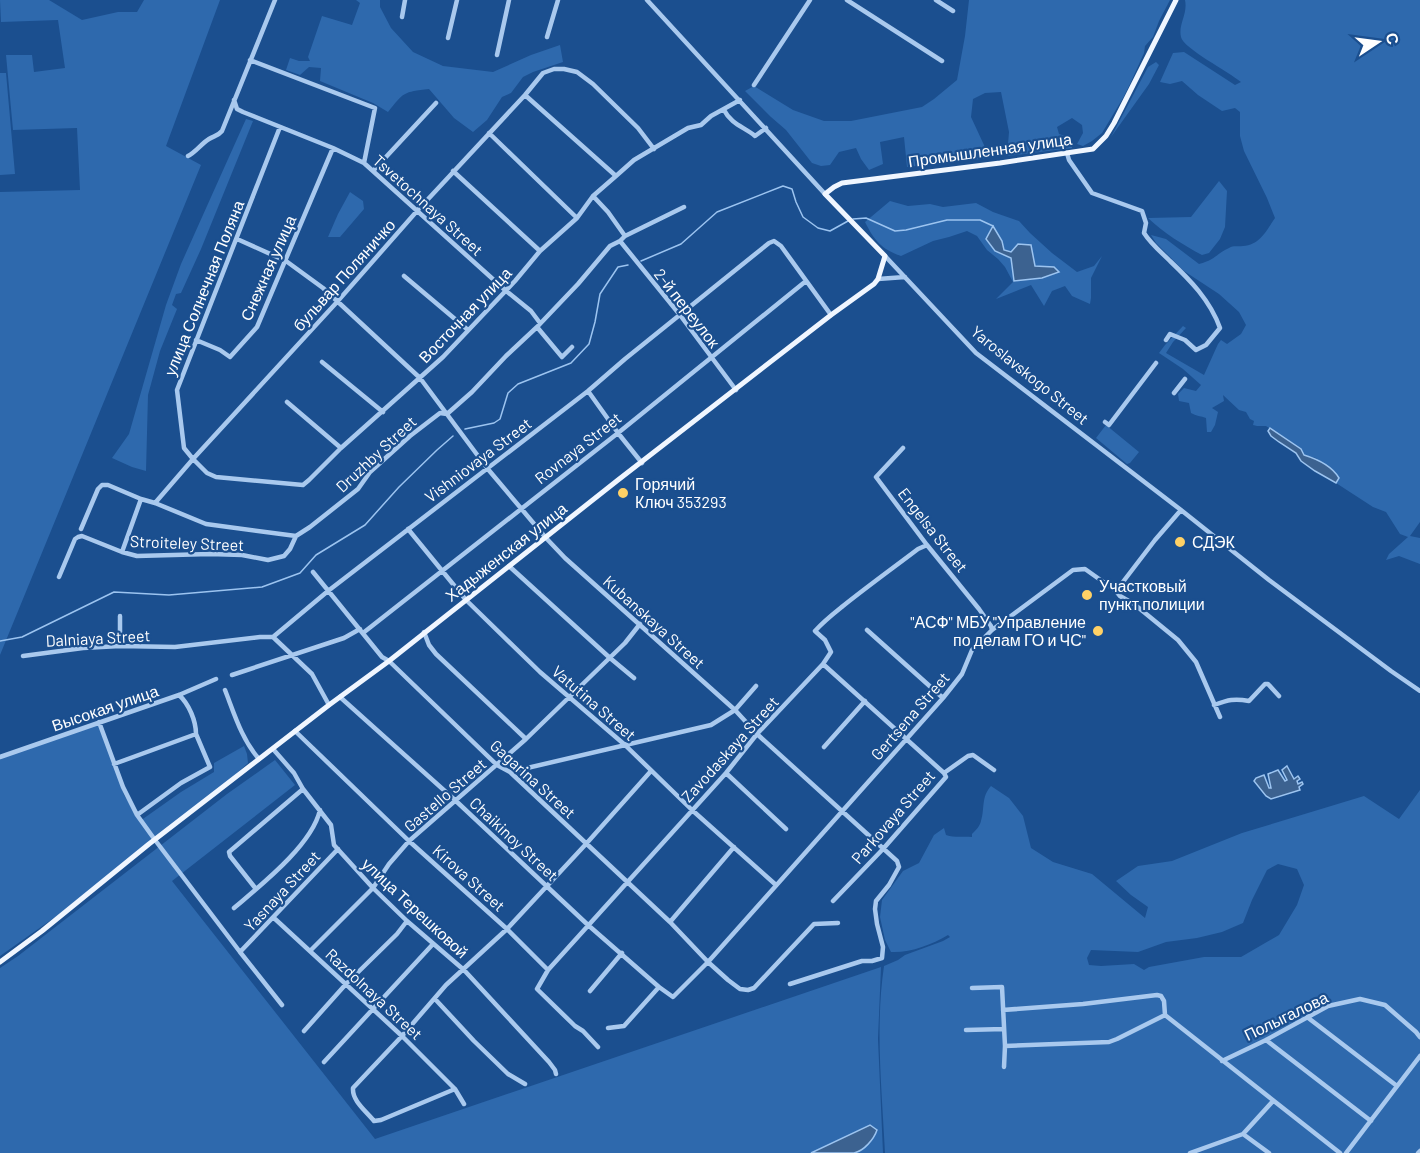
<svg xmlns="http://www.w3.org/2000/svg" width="1420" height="1153" viewBox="0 0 1420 1153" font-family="Barlow,sans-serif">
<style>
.green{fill:#2e69ad;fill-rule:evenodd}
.water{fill:#3c6290;stroke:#9cc4f0;stroke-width:1.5}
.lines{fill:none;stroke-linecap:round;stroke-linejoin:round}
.stream{stroke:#9cc4f0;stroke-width:1.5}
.minor{stroke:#a9c9ee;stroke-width:4.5}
.major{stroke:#f0f6ff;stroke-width:5}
.poi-dot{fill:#ffd166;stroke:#1b4f8f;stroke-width:2}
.labels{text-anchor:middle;stroke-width:4.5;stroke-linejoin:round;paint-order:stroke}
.street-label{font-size:16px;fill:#fff;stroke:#1b4f8f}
.poi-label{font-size:16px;fill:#fff;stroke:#1b4f8f;text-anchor:start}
</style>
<rect width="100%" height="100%" fill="#1b4f8f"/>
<path class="green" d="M 0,0 L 49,0 L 82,20 L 118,12 L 137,12 L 144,0 L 220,0 L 166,146 L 201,165 L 0,655 L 0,192 L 80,190 L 77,128 L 13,130 L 6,55 L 32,55 L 34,72 L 65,68 L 58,20 L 1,22 Z
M 356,0 L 380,0 L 380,7 L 391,28 L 413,52 L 443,66 L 493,72 L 531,55 L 560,45 L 563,62 L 533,72 L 523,77 L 511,93 L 502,97 L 487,120 L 473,132 L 454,118 L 429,89 C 403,92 404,92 388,112 L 373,103 L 320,81 L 321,68 L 309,67 L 300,75 L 286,70 L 290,58 L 299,61 L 310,61 L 308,57 L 322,16 L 352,25 L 360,3 Z
M 969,0 L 1170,0 L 1159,21 L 1153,37 L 1145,46 L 1144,53 L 1130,84 L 1123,98 L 1102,133 L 1092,141 L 1083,146 L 1077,144 L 1083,133 L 1082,125 L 1072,118 L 1057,127 L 1059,134 L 1068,137 L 1072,144 L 1072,148 L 1007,156 L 1009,132 L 1001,92 L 985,93 L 973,99 L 971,117 L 990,158 L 907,167 L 904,137 L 880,142 L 883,164 L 869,170 L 861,159 L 856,148 L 839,152 L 830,165 L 821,166 L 812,163 L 786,130 L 771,117 L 745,91 L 754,86 L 793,110 L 824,121 L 851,121 L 922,107 L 934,99 L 957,80 L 965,36 Z
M 1185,0 L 1420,0 L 1420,522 L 1410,536 L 1420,538 L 1420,564 L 1399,556 L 1386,560 L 1389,554 L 1408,537 L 1400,534 L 1386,512 L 1373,507 L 1336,483 L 1339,478 L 1316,458 L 1304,455 L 1301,449 L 1266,426 L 1257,426 L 1253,425 L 1254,421 L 1250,419 L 1246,412 L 1239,410 L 1223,395 L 1224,401 L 1212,408 L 1218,412 L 1215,425 L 1211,432 L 1207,432 L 1206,418 C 1201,416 1196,416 1191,413 L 1189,403 L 1179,401 L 1178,394 L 1184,388 L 1196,391 L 1201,385 L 1183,369 L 1159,353 L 1165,345 L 1183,326 L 1186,328 L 1173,342 L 1166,353 L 1204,375 L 1218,344 L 1221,340 L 1227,344 L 1241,334 L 1246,325 L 1239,312 L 1219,294 L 1184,271 L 1156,243 L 1151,235 L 1166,239 L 1199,264 C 1215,260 1216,254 1229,248 C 1234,245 1237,247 1243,246 C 1260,245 1266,231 1275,218 L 1267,198 L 1244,151 L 1240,136 L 1240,112 L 1235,108 L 1222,111 L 1198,95 L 1182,81 L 1170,84 L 1160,82 L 1173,53 L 1184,52 L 1235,85 L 1241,82 C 1229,72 1183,48 1181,37 C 1178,24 1188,14 1185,0 Z
M 1156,62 L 1159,65 L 1149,84 L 1111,137 L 1148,67 Z
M 0,73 L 6,73 L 15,174 L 0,175 Z
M 246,119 L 253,121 L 201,249 L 181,293 L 176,294 L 172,305 L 177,309 L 160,351 L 148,395 L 146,471 L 132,467 L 112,458 L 129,434 L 166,305 L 181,264 Z
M 1219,181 L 1227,191 L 1225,227 L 1220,239 L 1209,253 L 1202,255 C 1183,245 1164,233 1148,218 L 1191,217 Z
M 350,192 L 363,201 L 364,209 L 340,237 L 328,237 L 338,214 Z
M 890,201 L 908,206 L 930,204 L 943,207 L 976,203 L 993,212 L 1019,221 L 1030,233 L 1052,253 L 1077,272 L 1094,266 L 1102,256 L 1091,278 L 1091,298 L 1090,304 L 1072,296 L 1065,286 L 1052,291 L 1044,306 L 1031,285 L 996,299 L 1013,282 L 1005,267 L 998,259 L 987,250 L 977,236 L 967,231 L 949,237 L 933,241 L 901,256 C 881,249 874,240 865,222 Z
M 1106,425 L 1139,452 L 1130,463 L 1127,464 L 1096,438 Z
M 99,724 L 124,795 L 140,821 L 181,792 L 214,772 L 214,763 L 244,746 L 247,754 L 248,763 L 228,781 L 58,915 L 0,956 L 0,758 Z
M 275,760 L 295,785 L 172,881 L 375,1139 L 881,967 L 878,1039 L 883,1153 L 0,1153 L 0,968 L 18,956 L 227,794 Z
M 991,786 L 1009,798 L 1023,816 L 1031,848 L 1053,862 L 1092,874 L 1145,918 L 1148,907 L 1131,895 L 1116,881 L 1138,866 L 1172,861 L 1242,833 L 1364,796 L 1399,819 L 1420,790 L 1420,1149 L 1415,1153 L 885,1153 C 882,1091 875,1027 884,966 L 898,960 L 905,955 L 943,941 L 950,937 L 948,935 C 931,945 910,953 891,952 L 885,940 L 880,917 L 882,900 L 903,871 L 919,863 L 934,835 L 944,828 L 946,835 C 955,838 963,836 972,837 L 972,834 C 976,830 980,826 981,821 C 985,808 981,797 991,786 ZM 1278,864 L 1297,869 L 1304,885 L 1297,905 L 1279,935 L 1241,957 L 1204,957 L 1149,967 L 1144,970 L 1134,964 L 1101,966 L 1089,965 L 1087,958 L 1091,950 L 1138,952 L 1166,942 L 1197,938 L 1222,932 L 1243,923 L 1252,900 L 1267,870 Z"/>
<path class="water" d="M 993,226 L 1002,241 L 1004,250 L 1011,252 L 1018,244 L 1031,245 L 1035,266 L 1054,267 L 1059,272 L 1042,278 L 1014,281 L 1011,258 L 995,251 L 986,239 Z
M 1270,428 L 1301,449 L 1304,455 C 1317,459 1332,466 1339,478 L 1336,483 L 1315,471 L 1301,461 L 1296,453 L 1279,442 L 1271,436 L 1268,431 Z
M 1287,766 L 1294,779 L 1298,776 L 1300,779 L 1297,781 L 1298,784 L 1302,782 L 1303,784 L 1299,787 L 1300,790 L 1271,799 L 1266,796 L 1254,781 L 1256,778 L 1264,775 L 1269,788 L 1271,788 L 1268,774 L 1278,770 L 1285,781 L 1287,780 L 1282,770 Z
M 870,1125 L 877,1130 C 874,1139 864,1151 854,1153 C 843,1153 823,1153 811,1153 Z"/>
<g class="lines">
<path class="stream" d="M 853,219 L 866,218 L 895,231 L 906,230 L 947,220 L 980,220 L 993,226
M 641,261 L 681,244 L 717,212 L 783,186 L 792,189 L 796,202 L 803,217 L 818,228 L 830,231 L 848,221
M 465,429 L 494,423 L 500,419 L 508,393 L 518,384 L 571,363 L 589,344 L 595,322 L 600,294 L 618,267 L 628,265
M 0,641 L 22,637 L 114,592 L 169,595 L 262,587 L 300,573 L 316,555 L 365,525 L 399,487 L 437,450 L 453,436"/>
<path class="minor" d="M 647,0 L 825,194
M 847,0 L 942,61
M 936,0 L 953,11
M 402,17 L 405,0
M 547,37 L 558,0
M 448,38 L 457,0
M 497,55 L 509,0
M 250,60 L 375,108 L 364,163
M 754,85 L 810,0
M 525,95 L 616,176
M 234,100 L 237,109 L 243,112 L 333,148 L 364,163 L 505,290 L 531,311 L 540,323
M 724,110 C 731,124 744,127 755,136 L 766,128
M 280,127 L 177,390 L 184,448 L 193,459 L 207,473 L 216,477 L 303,485 L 309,480 L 341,448 L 443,357 L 515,281 L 540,251 L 577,218 L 593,196 L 616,176 L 634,160 L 688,128 L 701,125 L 711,116 L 740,100
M 489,133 L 577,218
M 1067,153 L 1069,160 L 1092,193 L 1142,211 L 1146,223 L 1144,233 C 1151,244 1161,252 1170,261 C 1190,280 1210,300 1220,328 L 1206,345 L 1196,350 L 1185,340 L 1170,334 L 1166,340
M 188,156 C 196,152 201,144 209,139 C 214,136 218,136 222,131 L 275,0
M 373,171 L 436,103
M 453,171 L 540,251
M 593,196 L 608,212 L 625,236
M 237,239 L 286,261 L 323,288 L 420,378 L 487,468 L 546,538 L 565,558 L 735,710 L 757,734 L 897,861 L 899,867 L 889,885 L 876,901 L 875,909 L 877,924 L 883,947 L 882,958 L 872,961 L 862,961 L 790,984
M 620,241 L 680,315 L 736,390
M 885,256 L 976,353 L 993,366 L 1181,510 L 1269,580 L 1391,671 L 1420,691
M 404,276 L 468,330
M 878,279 L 905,277
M 537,327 L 562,357 L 572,347
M 196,340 L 220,350 L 230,357 L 257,327 L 333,148
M 322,362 L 383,412
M 588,391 L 618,433 L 642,463
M 1174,393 L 1185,379
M 287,402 L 341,448
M 1105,422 L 1109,425 L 1156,363
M 903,448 L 876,477 L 927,545 L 979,609 L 991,626 L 992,630
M 155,503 L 193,459 L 337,302 L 417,211 L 525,95 L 543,73 L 554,69 L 564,69 L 577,72 L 593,84 L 638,128 L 654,149
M 81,529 L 98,489 L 102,485 L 108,485 L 141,499 L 155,503 L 206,524 L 296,536 L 310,527 L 358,489 L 370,472 L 410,436 L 440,413 L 447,414 L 472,392 L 506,356 L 537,327 L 578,284 L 610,246 L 620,241 L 625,236 L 684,207
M 408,529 L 466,600 L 540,672 L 625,745 L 692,810 L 776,885
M 122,552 L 141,499
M 509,566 L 610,658 L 634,678
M 313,572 L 382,657 L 389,661 L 497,765 L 510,772 L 670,922 L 708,962 L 728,980 L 740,989 L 748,990 L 754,988 L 814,924 L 838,923
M 59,577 L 75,539 L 78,537 L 82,536 L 122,552 L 137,556 L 210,554 L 242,555 L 268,560 L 284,556 L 290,549 L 296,536
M 1116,591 L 1155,540 L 1181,510
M 120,616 L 120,646
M 867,630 L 943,698
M 424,632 L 429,645 L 436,654 L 526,739
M 363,633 L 618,433 L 806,281
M 273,637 L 312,674 L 329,705
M 23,656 L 83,648 L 120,646 L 175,647 L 260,637 L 273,637 L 328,591 L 588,391 L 625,359 L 769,243 L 774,241 L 781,246 L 831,315
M 823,664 L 944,773
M 232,675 L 344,638 L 360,629
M 225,690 C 234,713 242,740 259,759
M 340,697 L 456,801 L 588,925 L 659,987 L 673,997 L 708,962 L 943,698 L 962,674 L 972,650 L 992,630 L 1073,570 L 1085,569 L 1116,591 L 1120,596 L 1134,604 L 1178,640 L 1196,662 L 1220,717
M 1214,705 C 1228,700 1234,698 1249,701 L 1265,684 L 1268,684 L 1279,696
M 99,722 L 123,787 L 137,815 L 155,840 L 240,952
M 295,731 L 409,841 L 507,929 L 548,970
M 824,747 L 865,701
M 273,749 L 294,773 L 303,789 L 331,825 L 334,845 L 373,888 L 407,921 L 464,970 L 549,1062 L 555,1070 L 556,1074
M 0,757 L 179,695 L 216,679
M 114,764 L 196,734
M 510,772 L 711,725 L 735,710 L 756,686
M 726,773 L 786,829
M 137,815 L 181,783 L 210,767 L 196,734 C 196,721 189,704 179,695
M 256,889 L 230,856 L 229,852 L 303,789
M 833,901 L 883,849 L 946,777 L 944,773 L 968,756 L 973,755 L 994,770
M 234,908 C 261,885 312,845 320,810
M 274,918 L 402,1036 L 455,1089
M 670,922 L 734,847
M 311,950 L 373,888 L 389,864 L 409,841 L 526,739 L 625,643 L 640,624
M 972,988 L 1002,987 L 1005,1046 L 1004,1067
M 590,991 L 622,953
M 435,999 L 474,1041 L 508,1074 L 525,1084
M 282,1005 L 240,952 L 338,849
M 1003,1010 L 1083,1004 L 1157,995 L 1161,996 L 1164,1001 L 1165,1015
M 1165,1015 L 1340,1153
M 1307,1017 L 1397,1086
M 608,1028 L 624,1026 L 659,987
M 966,1030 L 1004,1029
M 304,1031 L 346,984 L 397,934 L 407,921
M 1266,1040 L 1371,1121
M 1005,1046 L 1109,1042 L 1117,1039 L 1165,1015
M 598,1047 L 583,1031 L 575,1026 L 537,989 L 548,970 L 726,773 L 757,734 L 823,664 L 831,652 L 825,640 L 815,631 C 824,621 833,614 843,606 C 868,586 893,568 918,549 L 927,545
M 1222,1061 L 1266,1040 L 1328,1006 L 1360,999 L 1385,1005 L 1416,1032 L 1420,1037
M 324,1062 L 433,944
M 464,1104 L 455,1089 L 381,1120 L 374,1121 C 366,1111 352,1101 353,1088 L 402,1036 L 446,985 L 507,929 L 586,844 L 651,771
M 1243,1134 L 1269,1153
M 1190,1153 L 1243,1134 L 1273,1101
M 1346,1153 L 1420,1056
M 1418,1153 L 1420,1151"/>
<path class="major" d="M 0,962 L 42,931 L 149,844 L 329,705 L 389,661 L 618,480 L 831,315 L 874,284 L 878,279 L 885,256 L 825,194 L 834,187 L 842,183 L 1000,163 L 1093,149 L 1106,136 L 1114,123 L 1176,0"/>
</g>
<g class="poi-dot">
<circle cx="623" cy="493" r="6"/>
<circle cx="1180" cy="542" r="6"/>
<circle cx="1087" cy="595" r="6"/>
<circle cx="1098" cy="631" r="6"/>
</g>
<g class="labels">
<g class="street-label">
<text transform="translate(990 150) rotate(-8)" y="6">Промышленная улица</text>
<text transform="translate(428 205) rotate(42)" y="6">Tsvetochnaya Street</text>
<text transform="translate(268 268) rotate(-66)" y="6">Снежная улица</text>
<text transform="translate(344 275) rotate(-48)" y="6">бульвар Поляничко</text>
<text transform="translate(204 288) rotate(-68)" y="6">улица Солнечная Поляна</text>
<text transform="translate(687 308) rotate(52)" y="6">2-й переулок</text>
<text transform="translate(465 315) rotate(-46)" y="6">Восточная улица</text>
<text transform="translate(1030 375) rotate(39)" y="6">Yaroslavskogo Street</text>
<text transform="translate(578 448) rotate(-38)" y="6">Rovnaya Street</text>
<text transform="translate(376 454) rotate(-43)" y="6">Druzhby Street</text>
<text transform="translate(478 460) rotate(-37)" y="6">Vishniovaya Street</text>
<text transform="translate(933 530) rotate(52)" y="6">Engelsa Street</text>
<text transform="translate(187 543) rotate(2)" y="6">Stroiteley Street</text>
<text transform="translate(506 552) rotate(-38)" y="6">Хадыженская улица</text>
<text transform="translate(654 622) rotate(42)" y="6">Kubanskaya Street</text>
<text transform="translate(98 638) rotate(-3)" y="6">Dalniaya Street</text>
<text transform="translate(594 703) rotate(41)" y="6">Vatutina Street</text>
<text transform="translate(105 708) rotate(-19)" y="6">Высокая улица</text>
<text transform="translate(910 716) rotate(-49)" y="6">Gertsena Street</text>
<text transform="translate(730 749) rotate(-48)" y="6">Zavodaskaya Street</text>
<text transform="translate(533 779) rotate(42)" y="6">Gagarina Street</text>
<text transform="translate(445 795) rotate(-41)" y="6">Gastello Street</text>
<text transform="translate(893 817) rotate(-49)" y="6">Parkovaya Street</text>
<text transform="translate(514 839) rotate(43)" y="6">Chaikinoy Street</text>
<text transform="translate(469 878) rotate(42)" y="6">Kirova Street</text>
<text transform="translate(282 891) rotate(-47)" y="6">Yasnaya Street</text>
<text transform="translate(415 908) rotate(43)" y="6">улица Терешковой</text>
<text transform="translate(374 994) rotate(43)" y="6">Razdolnaya Street</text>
<text transform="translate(1286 1016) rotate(-26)" y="6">Полыгалова</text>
</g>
<g class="poi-label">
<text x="635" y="490">Горячий<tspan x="635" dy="18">Ключ 353293</tspan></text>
<text x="1192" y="548">СДЭК</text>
<text x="1099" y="592">Участковый<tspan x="1099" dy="18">пункт полиции</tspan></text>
<text x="1086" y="628" text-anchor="end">"АСФ" МБУ "Управление<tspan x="1086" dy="18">по делам ГО и ЧС"</tspan></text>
</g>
</g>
<g transform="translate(1378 42) rotate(77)" stroke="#1b4f8f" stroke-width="4.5" paint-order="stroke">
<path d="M0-4.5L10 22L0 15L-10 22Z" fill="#ffffff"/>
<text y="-9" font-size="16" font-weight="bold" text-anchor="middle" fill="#ffffff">С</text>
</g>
</svg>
